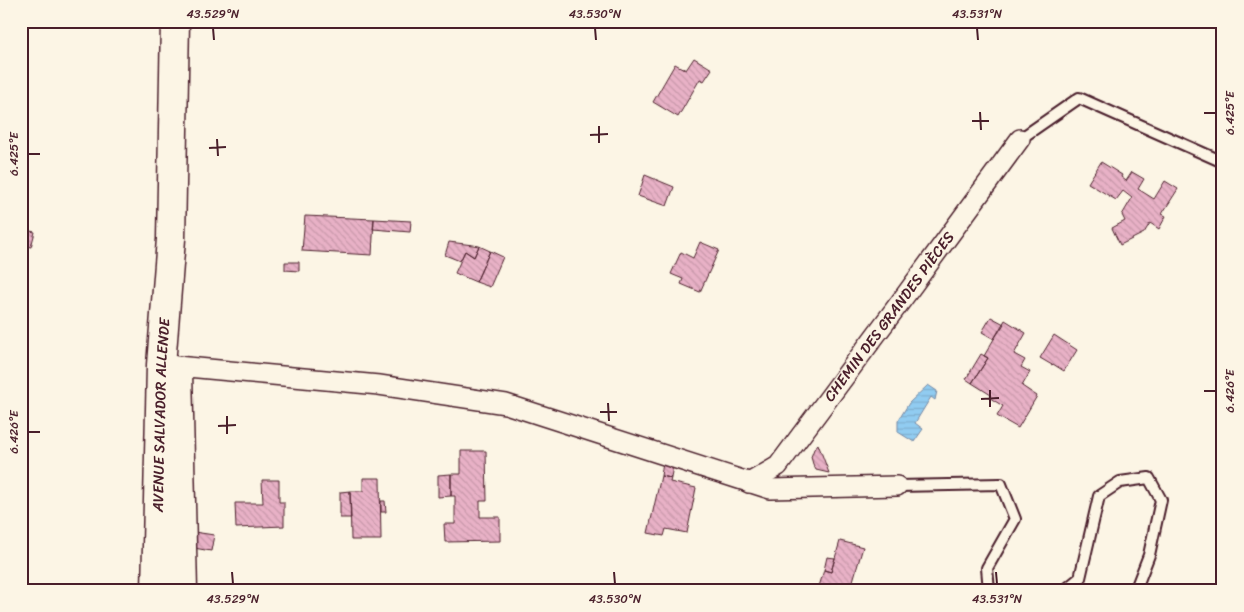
<svg xmlns="http://www.w3.org/2000/svg" width="1244" height="612" viewBox="0 0 1244 612" font-family="Sriracha,sans-serif">
<style>
.water{fill:url(#water-rules);stroke:#7587a2}
.building{fill:url(#building-back-hatch);stroke:#4a1f2b}
.lines{fill:none;stroke-linecap:round;stroke-linejoin:round}
.lane-casing{stroke:#4a1f2b;stroke-width:14}
.street-casing{stroke:#4a1f2b;stroke-width:22}
.secondary-casing{stroke:#4a1f2b;stroke-width:31}
.lane{stroke:#fcf5e5;stroke-width:10}
.street{stroke:#fcf5e5;stroke-width:19}
.secondary{stroke:#fcf5e5;stroke-width:28}
.ticks{fill:none;stroke:#4a1f2b;stroke-width:2}
.labels{text-anchor:middle;stroke-width:5;stroke-linejoin:round;paint-order:stroke}
.street-label{font-size:15px;fill:#4a1f2b;stroke:#fcf5e5}
.neatline{fill:none;stroke:#4a1f2b;stroke-width:2}
.ticks-label{font-size:12px;text-anchor:middle;fill:#4a1f2b}
</style>
<defs>
<pattern id="water-rules" width="6" height="5" patternUnits="userSpaceOnUse" patternTransform="scale(1.25)"><rect width="6" height="5" fill="#91ccf1"/><path d="M0 2.5h6" fill="none" stroke="#7fafcf"/></pattern>
<pattern id="building-back-hatch" width="6" height="6" patternUnits="userSpaceOnUse" patternTransform="scale(1.25)"><rect width="6" height="6" fill="#e8b1c6"/><path d="M-1 5l2 2M0 0l6 6M5-1l2 2" fill="none" stroke="#c898aa"/></pattern>
</defs>
<rect width="100%" height="100%" fill="#fcf5e5"/>
<filter id="ink" filterUnits="userSpaceOnUse"><feTurbulence type="fractalNoise" baseFrequency=".02" numOctaves="2"/><feDisplacementMap in="SourceGraphic" scale="10" xChannelSelector="R" yChannelSelector="G"/><feConvolveMatrix kernelMatrix="1 2 1 2 8 2 1 2 1" color-interpolation-filters="sRGB"/></filter>
<g filter="url(#ink)">
<path class="water" d="M 928,385 L 937,391 L 935,400 L 931,397 L 915,423 L 923,429 L 914,442 L 898,432 L 898,421 L 909,403 Z"/>
<path class="building" d="M 694,58 L 712,69 L 704,81 L 700,79 L 678,117 L 653,102 L 675,64 L 686,70 Z
M 1101,162 L 1122,175 L 1121,177 L 1126,181 L 1132,172 L 1144,179 L 1138,189 L 1154,199 L 1165,181 L 1178,189 L 1162,214 L 1166,216 L 1159,229 L 1150,223 L 1144,233 L 1120,245 L 1112,228 L 1125,221 L 1122,215 L 1132,198 L 1123,191 L 1116,200 L 1088,183 Z
M 645,175 L 674,187 L 667,206 L 638,196 Z
M 305,216 L 374,219 L 372,255 L 302,251 Z
M 374,219 L 411,221 L 410,232 L 373,229 Z
M 21,229 L 35,232 L 31,247 L 21,245 Z
M 449,242 L 473,245 L 479,246 L 474,257 L 465,251 L 460,261 L 445,255 Z
M 700,242 L 719,250 L 700,292 L 681,284 L 683,279 L 671,274 L 681,252 L 693,258 Z
M 479,246 L 490,251 L 476,282 L 455,273 L 465,251 L 474,257 Z
M 490,251 L 503,257 L 490,287 L 476,282 Z
M 285,262 L 299,262 L 299,271 L 285,270 Z
M 991,317 L 1004,324 L 994,339 L 982,332 Z
M 1005,320 L 1026,333 L 1014,354 L 1025,360 L 1021,367 L 1030,372 L 1022,386 L 1037,396 L 1018,428 L 997,416 L 1003,406 L 990,398 L 991,395 L 972,383 L 988,358 L 984,356 Z
M 1054,335 L 1077,350 L 1064,371 L 1053,364 L 1052,365 L 1040,358 Z
M 981,354 L 988,358 L 972,383 L 966,379 Z
M 818,444 L 829,473 L 816,470 L 813,464 L 811,457 L 814,449 Z
M 461,451 L 486,451 L 487,501 L 480,501 L 480,517 L 500,517 L 500,541 L 445,542 L 444,524 L 455,524 L 455,496 L 451,496 L 451,474 L 461,474 Z
M 663,462 L 673,465 L 671,478 L 661,476 Z
M 451,474 L 451,496 L 438,497 L 438,475 Z
M 661,476 L 671,478 L 670,482 L 696,488 L 687,533 L 666,529 L 664,536 L 648,533 Z
M 363,478 L 380,478 L 381,540 L 351,540 L 350,491 L 363,491 Z
M 262,480 L 279,480 L 279,502 L 284,502 L 284,526 L 236,528 L 235,503 L 263,503 Z
M 350,491 L 351,518 L 340,518 L 340,492 Z
M 381,501 L 385,501 L 386,512 L 381,512 Z
M 194,532 L 214,535 L 211,551 L 194,548 Z
M 840,541 L 863,547 L 850,591 L 818,590 L 824,570 L 831,572 Z
M 827,557 L 835,558 L 831,572 L 824,570 Z"/>
<g class="lines">
<g class="lane-casing">
<path id="lane" d="M 1020,139 L 1079,98 L 1223,162
M 897,486 L 1001,484 L 1015,519 L 987,568 L 989,590 L 994,591
M 1064,591 L 1080,578 L 1099,496 L 1120,482 L 1149,478 L 1161,500 L 1149,555 L 1135,591"/>
</g>
<g class="street-casing">
<g id="street">
<path d="M 166,365 L 379,385 L 506,404 L 770,489 L 897,486"/>
<path id="s1" d="M 749,483 L 778,466 L 907,293 L 1020,139"/>
</g>
</g>
<g class="secondary-casing">
<g id="secondary">
<path d="M 178,371 L 183,591"/>
<path id="s2" d="M 156,591 L 161,365 L 171,239 L 175,21"/>
</g>
</g>
<use href="#lane" class="lane"/>
<use href="#street" class="street"/>
<use href="#secondary" class="secondary"/>
</g>
</g>
<path class="ticks" d="M 213,28 L 214,40M 595,28 L 596,40M 977,28 L 978,40M 980,112 L 981,130M 1204,113 L 1216,113M 972,121 L 989,121M 599,126 L 599,143M 590,135 L 608,134M 217,139 L 218,156M 209,148 L 226,147M 28,154 L 40,154M 990,390 L 990,407M 1204,391 L 1216,391M 981,399 L 999,398M 608,403 L 609,421M 600,412 L 617,412M 227,416 L 227,434M 218,426 L 236,425M 28,432 L 40,432M 232,572 L 233,584M 614,572 L 615,584M 996,572 L 997,584"/>
<g class="labels">
<g class="street-label">
<text dy="5" stroke="none"><textPath href="#s1" startOffset="220">CHEMIN DES GRANDES PIÈCES</textPath></text>
<text dy="5" stroke="none"><textPath href="#s2" startOffset="176">AVENUE SALVADOR ALLENDE</textPath></text>
</g>
</g>
<rect width="1244" height="612" fill="none" stroke="#fcf5e5" stroke-width="55"/>
<rect x="28" y="28" width="1188" height="556" class="neatline"/>
<g class="ticks-label">
<text x="213" y="18">43.529°N</text>
<text x="595" y="18">43.530°N</text>
<text x="977" y="18">43.531°N</text>
<text transform="translate(1230 113) rotate(-90)" y="4">6.425°E</text>
<text transform="translate(14 154) rotate(-90)" y="4">6.425°E</text>
<text transform="translate(1230 391) rotate(-90)" y="4">6.426°E</text>
<text transform="translate(14 432) rotate(-90)" y="4">6.426°E</text>
<text x="233" y="603">43.529°N</text>
<text x="615" y="603">43.530°N</text>
<text x="997" y="603">43.531°N</text>
</g>
</svg>
